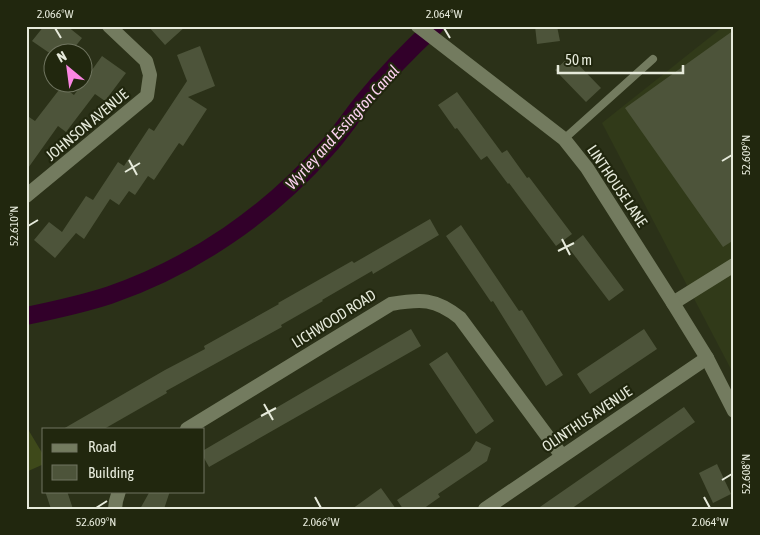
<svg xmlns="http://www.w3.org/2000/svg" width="760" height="535" viewBox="0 0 760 535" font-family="'Asap Condensed',sans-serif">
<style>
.built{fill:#313a19}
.green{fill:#3e491a}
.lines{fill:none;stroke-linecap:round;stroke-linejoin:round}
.canal{stroke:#32002a;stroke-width:18}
.building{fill:#4d543a}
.service{stroke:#737b5f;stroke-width:8}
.minor{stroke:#737b5f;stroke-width:14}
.tertiary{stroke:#737b5f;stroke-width:14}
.ticks{fill:none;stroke:#e6eadb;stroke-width:2}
.labels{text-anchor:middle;stroke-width:4.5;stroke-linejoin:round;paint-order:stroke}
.street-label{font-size:15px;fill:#e6eadb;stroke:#21270e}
.water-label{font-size:16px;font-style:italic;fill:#fdd2f1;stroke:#21270e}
.neatline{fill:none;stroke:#e6eadb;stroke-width:2}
.ticks-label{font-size:12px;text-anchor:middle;fill:#e6eadb}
</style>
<rect width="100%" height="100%" fill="#2b3118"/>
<path class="built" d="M 724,26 L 734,26 L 734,375 L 602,123 Z"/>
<path class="green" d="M 26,426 L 44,456 L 44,464 L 26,472 Z"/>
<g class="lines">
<path class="canal" d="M 26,316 C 55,310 83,304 110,295 C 194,266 269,214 327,148 C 340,134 350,118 362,103 C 384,76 409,50 435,26"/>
</g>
<path class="building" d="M 44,26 L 67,26 L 82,38 L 71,52 L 48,52 L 32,41 Z
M 148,26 L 186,26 L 165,45 Z
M 535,26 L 557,26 L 560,41 L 537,44 Z
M 734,30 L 734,240 L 723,247 L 625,108 Z
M 200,46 L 215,86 L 188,97 L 207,109 L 183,146 L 179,143 L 154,180 L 148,176 L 135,195 L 129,191 L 119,205 L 110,199 L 84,239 L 76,233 L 55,258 L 34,240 L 49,222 L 62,232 L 86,196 L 93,200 L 118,162 L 124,166 L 149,128 L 154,131 L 187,81 L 177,55 Z
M 102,56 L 126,73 L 105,101 L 95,94 L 66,132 L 58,126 L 26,171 L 26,115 L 35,121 L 62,86 L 74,95 Z
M 570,56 L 601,88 L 586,102 L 555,70 Z
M 457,92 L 502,153 L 507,150 L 527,178 L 529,177 L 572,234 L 556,246 L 509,183 L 508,184 L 487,156 L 481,160 L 457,128 L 455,129 L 438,105 Z
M 430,219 L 439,235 L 373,274 L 372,271 L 322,300 L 323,301 L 281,325 L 282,327 L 166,391 L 167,393 L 104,429 L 63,429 L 165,370 L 205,349 L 204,346 L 279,304 L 278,303 L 352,261 L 354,263 Z
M 461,225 L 519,311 L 522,310 L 563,375 L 546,386 L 493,301 L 491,302 L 446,236 Z
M 583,235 L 624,290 L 609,301 L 568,247 Z
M 411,329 L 421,346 L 209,467 L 204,458 L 204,450 Z
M 644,329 L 657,349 L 590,394 L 577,374 Z
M 447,352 L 494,421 L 476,434 L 429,364 Z
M 684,407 L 695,422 L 571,509 L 537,509 Z
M 476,441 L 491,448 L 487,461 L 438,494 L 440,497 L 423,509 L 403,509 L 397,500 L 470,451 Z
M 717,464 L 731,494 L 713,503 L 699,473 Z
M 381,488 L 396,509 L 352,509 Z
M 45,491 L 67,491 L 73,509 L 51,509 Z
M 150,491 L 170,491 L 164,509 L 140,509 Z"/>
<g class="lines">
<path class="service" d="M 564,139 L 653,59"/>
<path class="minor" d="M 26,196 L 147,96 L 150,75 L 146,61 L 109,26
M 673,303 L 734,265
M 187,429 L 391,304 C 421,299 435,298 460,318 L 562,456
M 115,509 L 116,501 L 119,491
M 485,509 L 707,358"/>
<path class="tertiary" d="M 418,26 L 564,139 L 587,168 L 673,303 L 707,358 L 734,411"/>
</g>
<path class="ticks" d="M 55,28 L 61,38M 444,28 L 450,38M 129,160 L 137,175M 722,161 L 732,155M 125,172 L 140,163M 28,226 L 38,220M 562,239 L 570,255M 558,251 L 574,243M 264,404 L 273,420M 261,416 L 276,408M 722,480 L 732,474M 315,497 L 321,508M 704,497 L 710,508M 96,508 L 107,501"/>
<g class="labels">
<g class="street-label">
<text transform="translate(87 125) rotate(-40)" y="5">JOHNSON AVENUE</text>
<text transform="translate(617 186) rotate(56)" y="5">LINTHOUSE LANE</text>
<text transform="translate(334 319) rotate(-32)" y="5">LICHWOOD ROAD</text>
<text transform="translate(587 419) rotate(-34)" y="5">OLINTHUS AVENUE</text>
</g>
<g class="water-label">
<text transform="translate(342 127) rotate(-48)" y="6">Wyrley and Essington Canal</text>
</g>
</g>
<rect width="760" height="535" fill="none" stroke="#21270e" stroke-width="55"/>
<rect x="42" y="428" width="162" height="65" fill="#21270e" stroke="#707560"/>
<rect x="52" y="444" width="25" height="8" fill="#737b5f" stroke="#707560"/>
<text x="88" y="452" font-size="15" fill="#e6eadb">Road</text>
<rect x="52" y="465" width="25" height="15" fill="#4d543a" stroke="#707560"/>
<text x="88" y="478" font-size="15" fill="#e6eadb">Building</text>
<g transform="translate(68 68) rotate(331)"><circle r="24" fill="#21270e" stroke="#707560"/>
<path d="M0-4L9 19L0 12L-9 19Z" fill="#fc86e3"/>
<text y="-8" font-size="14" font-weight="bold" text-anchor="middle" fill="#e6eadb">N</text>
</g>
<path d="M558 65v8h125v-8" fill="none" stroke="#e6eadb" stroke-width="2.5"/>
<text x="565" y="65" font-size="15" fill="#e6eadb" stroke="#21270e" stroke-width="4" paint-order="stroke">50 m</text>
<rect x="28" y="28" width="704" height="480" class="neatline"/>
<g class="ticks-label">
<text x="55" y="18">2.066°W</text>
<text x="444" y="18">2.064°W</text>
<text transform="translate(746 155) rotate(-90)" y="4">52.609°N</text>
<text transform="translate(14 226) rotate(-90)" y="4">52.610°N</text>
<text transform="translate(746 474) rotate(-90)" y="4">52.608°N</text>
<text x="96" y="526">52.609°N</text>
<text x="321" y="526">2.066°W</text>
<text x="710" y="526">2.064°W</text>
</g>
</svg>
